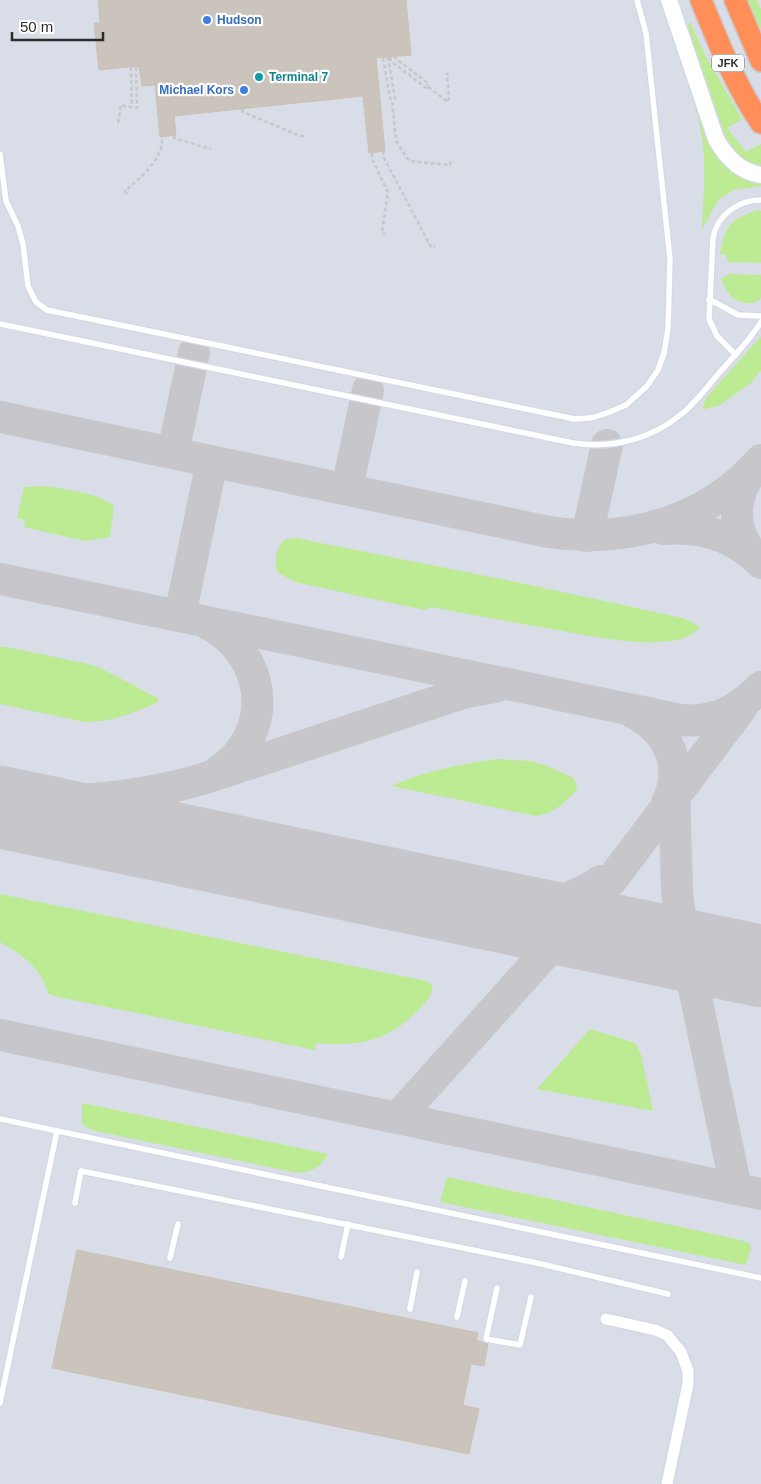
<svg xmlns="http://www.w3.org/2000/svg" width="761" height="1484" viewBox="0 0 761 1484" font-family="Helvetica,sans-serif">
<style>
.airport{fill:#d9dde8}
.green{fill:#bceb94}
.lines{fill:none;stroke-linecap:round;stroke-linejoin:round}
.taxiway{stroke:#c7c6ca;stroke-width:32}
.runway{stroke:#c7c6ca;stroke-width:82}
.building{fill:#cac4bc;stroke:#cbc1b6}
.lane-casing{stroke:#d2d8e6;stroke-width:8}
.street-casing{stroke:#d2d8e6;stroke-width:14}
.secondary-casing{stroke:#d2d8e6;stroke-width:19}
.highway-casing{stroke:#c8c8c8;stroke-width:24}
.path{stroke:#c8c8c8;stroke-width:2.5;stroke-dasharray:4 2.5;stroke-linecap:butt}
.lane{stroke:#fff;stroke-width:5.5}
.street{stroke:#fff;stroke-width:11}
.secondary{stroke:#fff;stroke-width:16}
.highway{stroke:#ff8e58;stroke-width:21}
.shop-dot{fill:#3f7fe0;stroke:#fff;stroke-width:2}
.culture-dot{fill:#0f9aa8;stroke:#fff;stroke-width:2}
.labels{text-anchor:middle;stroke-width:4.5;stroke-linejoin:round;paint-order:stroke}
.shield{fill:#fff;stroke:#6b6b6b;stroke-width:1}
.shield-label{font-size:11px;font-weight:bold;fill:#2c2c2c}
.shop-label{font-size:12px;font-weight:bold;fill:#366cbe;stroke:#fff;text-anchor:start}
.culture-label{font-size:12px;font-weight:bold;fill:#0d838f;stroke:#fff;text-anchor:start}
</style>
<rect width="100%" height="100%" fill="#efe5dd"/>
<path class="airport" d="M 0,0 L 761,0 L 761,1484 L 0,1484 Z"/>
<path class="green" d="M 748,0 L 756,0 L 761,9 L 761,30 Z
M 666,12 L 686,30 L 690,22 L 704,53 L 742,119 L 727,128 L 746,152 L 761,144 L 761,186 L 734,190 L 719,199 L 702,229 C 703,197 707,164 701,133 C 694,92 675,53 666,12 Z
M 757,210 L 761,211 L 761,263 L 728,262 L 726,255 L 720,254 C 726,224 729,221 757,210 Z
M 729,274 L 761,275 L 761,298 C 756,303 753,304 746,303 C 731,301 727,292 721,279 Z
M 761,336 L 761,370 L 751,383 L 720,405 L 702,410 L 706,398 Z
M 44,486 C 68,490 94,491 114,506 L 110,537 L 84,541 L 24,527 L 25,520 L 17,518 L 24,487 Z
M 296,538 L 516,582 L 683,618 L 701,627 C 694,632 689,637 681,639 C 646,648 588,636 552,629 C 511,622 471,615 431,607 L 424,610 L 295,582 L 277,572 C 274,563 276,543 287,539 C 290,538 293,539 296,538 Z
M 0,647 L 8,647 L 88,664 L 102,669 L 139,688 L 157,698 L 159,702 C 134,712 112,723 84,722 L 0,704 Z
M 497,759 L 531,761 L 547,766 L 572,777 L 576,782 L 577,790 C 565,802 554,814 536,816 L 391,786 C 425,771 461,764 497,759 Z
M 0,894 L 426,981 L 432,985 C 433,995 427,1001 420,1008 C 390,1041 359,1047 316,1043 L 315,1050 L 54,996 L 48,993 C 41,967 22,955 0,942 Z
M 590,1029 L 635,1043 L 641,1054 L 653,1111 L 537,1089 Z
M 82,1103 L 328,1154 C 321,1167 313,1172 298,1173 L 95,1131 L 88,1128 L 82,1123 Z
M 447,1177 L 741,1240 L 750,1244 L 751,1248 L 746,1265 L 440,1202 Z"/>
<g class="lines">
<path class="taxiway" d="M 0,417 L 549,532 C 628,544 707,521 761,460
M 173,453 L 194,353
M 752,471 C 733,497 731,528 752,554
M 347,489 L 368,390
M 663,529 C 700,526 735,536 761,563
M 587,536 L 607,445
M 0,579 L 681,720 C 715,723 737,711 761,687
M 180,616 L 212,461
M 208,624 C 256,648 275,710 238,754 C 233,761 225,766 218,772
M 634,713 C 669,731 685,766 667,803
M 674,787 L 677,891 L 681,926 L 736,1188
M 0,800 C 70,804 139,798 206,778 L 466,692 L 496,687
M 377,883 C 406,889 435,895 464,900 C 482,904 502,910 521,908 C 550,906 577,897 601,881
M 553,925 L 660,948 C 675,957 685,967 692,983
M 0,1035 L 761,1194
M 398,1117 L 613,878 L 742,707"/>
<path class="runway" d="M 0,807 L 761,966"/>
</g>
<path class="building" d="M 98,0 L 406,0 L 411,55 L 376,58 L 385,151 L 369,153 L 363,96 L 174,116 L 176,135 L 160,137 L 155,85 L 142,86 L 139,66 L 99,70 L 94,23 L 100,23 Z
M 77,1250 L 478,1333 L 476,1340 L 488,1344 L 484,1366 L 471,1364 L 463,1405 L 479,1409 L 469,1454 L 52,1368 Z"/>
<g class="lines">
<g class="lane-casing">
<path id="lane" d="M 0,154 L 6,201 L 18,226 L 23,244 L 28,286 L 36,302 L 47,310 L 565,417 L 574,419 L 591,418 L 607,413 L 626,405 L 647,386 L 658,370 L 664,353 L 668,329 L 670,259 L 646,33 L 637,0
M 709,299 L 738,315 L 761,316
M 0,324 L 573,443 C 613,449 653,439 684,412 C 697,401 708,386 720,372 C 734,356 750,340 761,322
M 736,355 L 717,336 L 709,319 L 713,238 C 717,215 738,200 761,200
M 0,1119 L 761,1278
M 75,1203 L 81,1171 L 537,1263 L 668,1294
M 341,1257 L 348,1224
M 170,1258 L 178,1224
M 497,1288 L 486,1339 L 520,1345 L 531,1297
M 410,1309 L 417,1272
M 457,1317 L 465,1281
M 0,1403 L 57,1131"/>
</g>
<g class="street-casing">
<path id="street" d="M 606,1319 L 655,1330 L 667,1335 L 681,1352 L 688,1371 L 688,1384 L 667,1484"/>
</g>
<g class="secondary-casing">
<path id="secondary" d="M 669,0 L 716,139 C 726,157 740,172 761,175"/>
</g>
<g class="highway-casing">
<path id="highway" d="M 701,0 C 718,42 735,85 761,123
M 735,0 L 761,61"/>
</g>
<path class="path" d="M 394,56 L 396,59 L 429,84 L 427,86
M 388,57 L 395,99 L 392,100
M 390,57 L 391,61 L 426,88 L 427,86 L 448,102 L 449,98 L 447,73
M 383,58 L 390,98 L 392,100 L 396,141 L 409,161 L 450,165 L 451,161
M 131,67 L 132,107
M 242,109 L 243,112 L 300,136 L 305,136
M 118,123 L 121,105 L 137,108 L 136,66
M 174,136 L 174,138 L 211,149
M 383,151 L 384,158 L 431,247 L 435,246
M 372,153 L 372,159 L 388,192 L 382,232 L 385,234
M 127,194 L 125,191 C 140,178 164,159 162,137"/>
<use href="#lane" class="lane"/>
<use href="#street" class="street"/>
<use href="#secondary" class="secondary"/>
<use href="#highway" class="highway"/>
</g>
<g class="shop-dot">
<circle cx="207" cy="20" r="5"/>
<circle cx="244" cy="90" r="5"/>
</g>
<circle class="culture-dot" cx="259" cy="77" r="5"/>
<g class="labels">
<rect class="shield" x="712" y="54.5" width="32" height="17" rx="4"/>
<g class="shield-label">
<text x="728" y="67">JFK</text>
</g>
<g class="shop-label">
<text x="217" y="24">Hudson</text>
<text x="234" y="94" text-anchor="end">Michael Kors</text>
</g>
<g class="culture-label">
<text x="269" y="81">Terminal 7</text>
</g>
</g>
<path d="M12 32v8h91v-8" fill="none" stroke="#2c2c2c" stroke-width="2.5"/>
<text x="20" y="32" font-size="15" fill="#2c2c2c" stroke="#ffffff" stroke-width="4" paint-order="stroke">50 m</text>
</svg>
